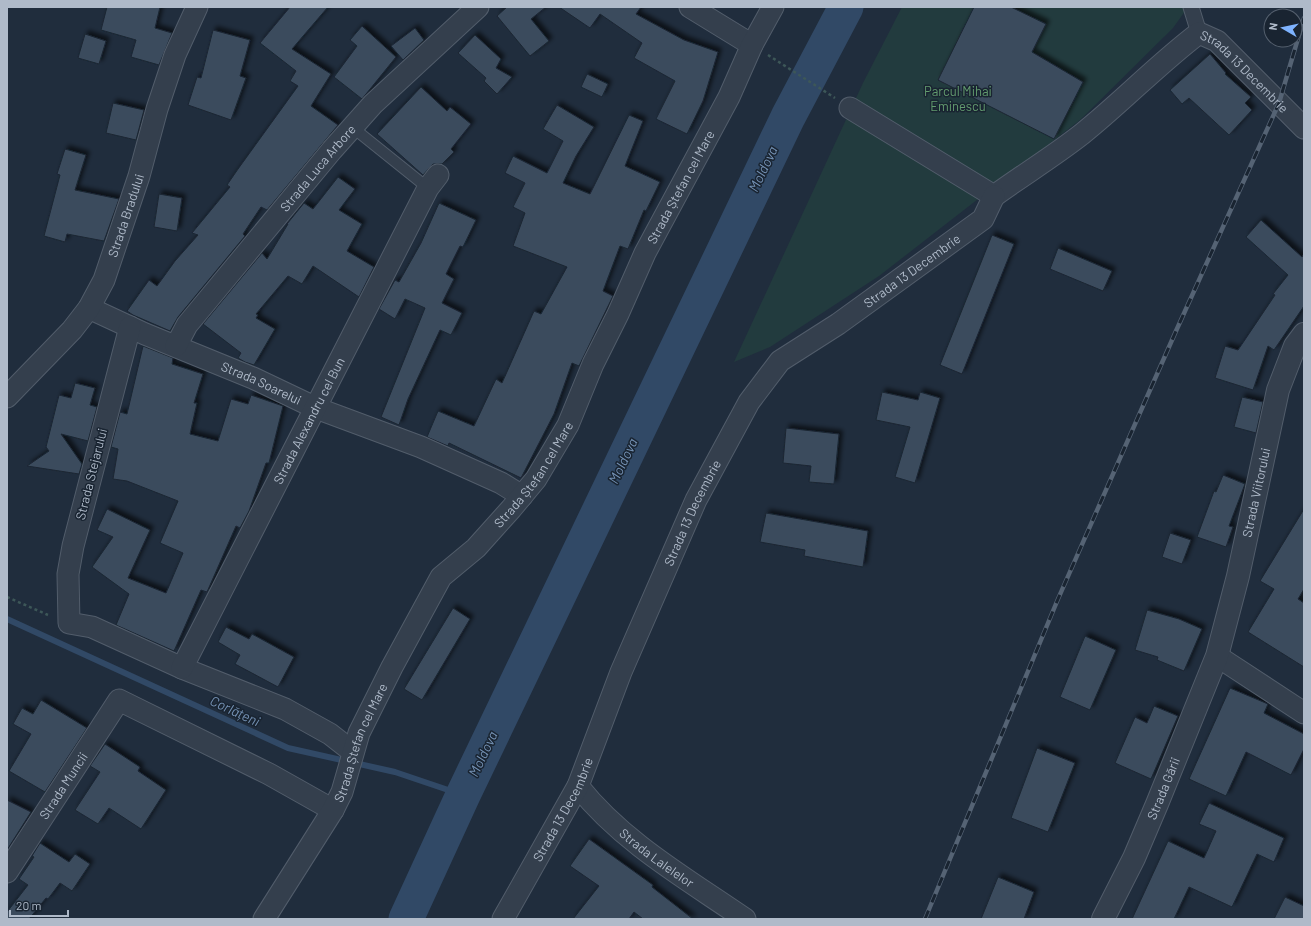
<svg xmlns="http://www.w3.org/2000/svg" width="1311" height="926" viewBox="0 0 1311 926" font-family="Barlow,sans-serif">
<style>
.green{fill:#223b3e}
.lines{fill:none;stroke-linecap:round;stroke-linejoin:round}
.stream{stroke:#314966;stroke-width:6}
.river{stroke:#314966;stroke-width:35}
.building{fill:#3b4b5d;stroke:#1b2633;filter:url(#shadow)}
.service-casing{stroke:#525d6b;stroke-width:12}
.pedestrian-casing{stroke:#525d6b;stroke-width:17}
.minor-casing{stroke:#525d6b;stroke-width:23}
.tertiary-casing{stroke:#525d6b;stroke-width:24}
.path{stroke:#3d5758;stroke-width:2.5;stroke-dasharray:3 3;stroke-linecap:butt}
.service{stroke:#343f4d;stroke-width:10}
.pedestrian{stroke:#343f4d;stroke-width:15}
.minor{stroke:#343f4d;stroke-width:21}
.tertiary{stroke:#343f4d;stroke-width:22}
.rail-casing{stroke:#556374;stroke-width:4.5}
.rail{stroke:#192431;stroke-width:3;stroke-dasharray:9;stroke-linecap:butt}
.labels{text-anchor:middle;stroke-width:3;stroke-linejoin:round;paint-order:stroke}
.street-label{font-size:13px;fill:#afbac9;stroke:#192431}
.park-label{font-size:13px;fill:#639c6f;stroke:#192431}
.water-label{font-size:14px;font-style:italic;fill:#7491b4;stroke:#192431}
</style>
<defs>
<filter id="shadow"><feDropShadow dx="3.5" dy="-3.5" stdDeviation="2" flood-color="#0009"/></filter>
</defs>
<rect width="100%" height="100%" fill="#202d3d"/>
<path class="green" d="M 902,7 L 1188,7 L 1173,28 L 1080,120 L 879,276 L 770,347 L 734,362 L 863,83 Z"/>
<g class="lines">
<path class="stream" d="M 7,619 L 288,748 L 395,772 L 463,795"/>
<path class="river" d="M 406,919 L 463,795 L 788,117 L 846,7"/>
</g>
<path class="building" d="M 107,7 L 160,7 L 155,28 L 172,33 L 159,65 L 131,57 L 136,40 L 101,30 Z
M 290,7 L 328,7 L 292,49 L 331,74 L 311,106 L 338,125 L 267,210 L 261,207 L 243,234 L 245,236 L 178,317 L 170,331 L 133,315 L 127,311 L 149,280 L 157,286 L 175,261 L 198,235 L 192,233 L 230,187 L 227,185 L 238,169 L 298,86 L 290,81 L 296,71 L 260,43 Z
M 507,7 L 546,7 L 531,19 L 549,41 L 530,56 L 497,16 Z
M 559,7 L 641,7 L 636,14 L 684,40 L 718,52 L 703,101 L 687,134 L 656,119 L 675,81 L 634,58 L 642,43 L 600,14 L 590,28 Z
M 974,7 L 1011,7 L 1046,24 L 1032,52 L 1083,82 L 1054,139 L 938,80 Z
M 362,26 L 396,57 L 362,99 L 334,77 L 357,46 L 350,40 Z
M 415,28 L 424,40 L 403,60 L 391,46 Z
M 213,30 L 250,40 L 240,76 L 246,78 L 231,120 L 188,105 L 197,77 L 201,78 Z
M 85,34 L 106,41 L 99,64 L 78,58 Z
M 475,35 L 501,59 L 496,68 L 512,77 L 497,94 L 484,81 L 486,78 L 458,53 Z
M 1210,54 L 1226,73 L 1225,74 L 1251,97 L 1245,103 L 1252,110 L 1229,135 L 1189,98 L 1182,104 L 1170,90 Z
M 587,74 L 608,84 L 602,97 L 581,87 Z
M 421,87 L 447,111 L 450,107 L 471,124 L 451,149 L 454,152 L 442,164 L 433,164 L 423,175 L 377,134 Z
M 113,103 L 144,110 L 136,140 L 106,133 Z
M 557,105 L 594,127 L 576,156 L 563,183 L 590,194 L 629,115 L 643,121 L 625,166 L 660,182 L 646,211 L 644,210 L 628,249 L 620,246 L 603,291 L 613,296 L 579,366 L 572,363 L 554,414 L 521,478 L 449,443 L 448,446 L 427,437 L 438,411 L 474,426 L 496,379 L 502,383 L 534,311 L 541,314 L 567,267 L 513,246 L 525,213 L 513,207 L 525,183 L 505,173 L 513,156 L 547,173 L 563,141 L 543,129 Z
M 65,149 L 86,155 L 75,190 L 119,199 L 104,241 L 67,234 L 65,242 L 44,236 L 60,175 L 57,174 Z
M 338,177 L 355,189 L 339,210 L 362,224 L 347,251 L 374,267 L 359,297 L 313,266 L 302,284 L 288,276 L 256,314 L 258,315 L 256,318 L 275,329 L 254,365 L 245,362 L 238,358 L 241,353 L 203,324 L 262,253 L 267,259 L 288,224 L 287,224 L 304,203 L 313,209 Z
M 159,194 L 182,198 L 177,231 L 154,227 Z
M 439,203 L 476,220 L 463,247 L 460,246 L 446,274 L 454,279 L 442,303 L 462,313 L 451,335 L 440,330 L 408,399 L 399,425 L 381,417 L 425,308 L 405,299 L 395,319 L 379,309 L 395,280 L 399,282 L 421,243 Z
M 1261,220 L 1302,257 L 1304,254 L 1304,306 L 1274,350 L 1268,346 L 1253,390 L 1215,378 L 1225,346 L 1238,350 L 1275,295 L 1273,294 L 1288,275 L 1246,237 Z
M 992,235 L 1014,244 L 962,374 L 940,365 Z
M 1058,248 L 1112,271 L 1103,291 L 1050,269 Z
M 143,346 L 173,358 L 172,364 L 203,374 L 194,403 L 197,403 L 190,434 L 218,441 L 231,399 L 248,404 L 251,395 L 283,406 L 269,463 L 266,463 L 249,511 L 240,528 L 236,526 L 207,592 L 201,590 L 174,651 L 116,625 L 129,594 L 92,567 L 113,537 L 97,530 L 107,509 L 150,530 L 128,578 L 166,593 L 183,553 L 160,543 L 178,501 L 127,481 L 113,479 L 118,449 L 111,447 L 120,412 L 127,414 Z
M 75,383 L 95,388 L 90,405 L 97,407 L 88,441 L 61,434 L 82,464 L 79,474 L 27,466 L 49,451 L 46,447 L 59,395 L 71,398 Z
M 882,392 L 918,400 L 920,392 L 940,398 L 915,483 L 895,477 L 910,427 L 876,420 Z
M 1242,397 L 1263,402 L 1256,433 L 1234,427 Z
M 786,428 L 839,434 L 834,484 L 809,482 L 811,466 L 783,463 Z
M 1223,475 L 1245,484 L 1229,526 L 1233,527 L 1226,547 L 1197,537 L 1214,491 L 1216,492 Z
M 1304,509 L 1304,589 L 1298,599 L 1304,603 L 1304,667 L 1248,632 L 1274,589 L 1260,581 Z
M 766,513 L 868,531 L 863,567 L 804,556 L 805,550 L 760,542 Z
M 1170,533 L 1191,540 L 1182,564 L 1162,557 Z
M 453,608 L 470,619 L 422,700 L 404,689 Z
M 1147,610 L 1179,619 L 1202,629 L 1184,671 L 1157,660 L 1158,657 L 1135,650 Z
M 226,627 L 249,639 L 252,634 L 294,657 L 278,687 L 235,664 L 240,655 L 218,642 Z
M 1085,636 L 1116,650 L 1090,710 L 1060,697 Z
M 1230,688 L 1268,704 L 1264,713 L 1304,734 L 1304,749 L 1291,775 L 1246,752 L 1226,796 L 1189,779 Z
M 41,700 L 87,728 L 45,792 L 9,771 L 31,734 L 13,724 L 22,708 L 33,714 Z
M 1154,706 L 1178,716 L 1151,779 L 1115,763 L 1135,717 L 1147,723 Z
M 105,744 L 140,767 L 138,771 L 166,790 L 141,829 L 109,808 L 98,824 L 75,810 L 100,772 L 90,766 Z
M 1037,748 L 1075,763 L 1048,832 L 1011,818 Z
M 7,800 L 31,812 L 7,850 Z
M 1209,803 L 1284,838 L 1274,862 L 1257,854 L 1232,907 L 1189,887 L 1174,919 L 1132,919 L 1168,841 L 1204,858 L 1216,831 L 1199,824 Z
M 589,839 L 653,885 L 652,887 L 693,919 L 643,919 L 634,912 L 629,919 L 573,919 L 599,886 L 570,866 Z
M 40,843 L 69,862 L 75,854 L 90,864 L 72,891 L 60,883 L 48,899 L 46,898 L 29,919 L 7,919 L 7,912 L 28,885 L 19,879 L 34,857 L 32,856 Z
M 998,877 L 1034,892 L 1024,919 L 981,919 Z
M 1285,897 L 1304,906 L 1304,919 L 1274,919 Z"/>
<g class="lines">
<g class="service-casing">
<path id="service" d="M 352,127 L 428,188"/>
</g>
<g class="pedestrian-casing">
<path id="pedestrian" d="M 1191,7 L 1199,33"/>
</g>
<g class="minor-casing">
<g id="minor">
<path d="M 690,7 L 752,45"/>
<path id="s1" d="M 850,108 L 994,196 C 1023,175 1054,156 1082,134 C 1122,102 1158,64 1199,33 L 1217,41 L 1304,128"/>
<path id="s2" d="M 89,308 L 145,334 L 253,378 L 316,408 L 421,447 L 501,483 L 522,496"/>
<path d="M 130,327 L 73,546 L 68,574 L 69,623 L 92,627 L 182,668 L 285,709 L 330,734 L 353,752"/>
<path id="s3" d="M 176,346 L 187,325 L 332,150 L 373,104 L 478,7"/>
<path id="s4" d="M 7,397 L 72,330 L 89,308 L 104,280 L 139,176 L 157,109 L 175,55 L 197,7"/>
<path d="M 1217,656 L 1304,713"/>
<path id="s5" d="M 182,668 L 428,188 L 438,175"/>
<path id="s6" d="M 578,786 C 622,842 687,879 745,919"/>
<path id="s7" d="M 7,872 L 119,700 L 269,774 L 333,810"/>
<path id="s8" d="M 264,919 L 333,810 L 342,792 L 359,733 L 392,667 L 441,577 L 476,548 L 511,509 L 536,479 L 568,425 L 593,364 L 618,314 L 645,253 L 729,97 L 752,45 L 773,7"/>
<path id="s9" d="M 503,919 L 578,786 L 621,672 L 696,500 L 749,402 L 780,361 L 838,324 L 983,219 L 994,196"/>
</g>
</g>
<g class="tertiary-casing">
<g id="tertiary">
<path id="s10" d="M 1103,919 L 1134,858 L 1157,804 L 1217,656 L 1238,576 L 1278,390 L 1295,346 L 1304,334"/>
</g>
</g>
<path class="path" d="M 768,55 L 835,98
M 7,597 L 48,615"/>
<use href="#service" class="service"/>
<use href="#pedestrian" class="pedestrian"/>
<use href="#minor" class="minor"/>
<use href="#tertiary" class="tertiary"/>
<g class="rail-casing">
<path id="rail" d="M 925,919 L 1058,599 L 1176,331 L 1279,103 L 1304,18"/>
</g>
<use href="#rail" class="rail"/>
</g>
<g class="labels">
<g class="street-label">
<text dy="5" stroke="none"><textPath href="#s1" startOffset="491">Strada 13 Decembrie</textPath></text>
<text dy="5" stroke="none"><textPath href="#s3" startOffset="228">Strada Luca Arbore</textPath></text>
<text dy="5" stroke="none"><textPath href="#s8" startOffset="850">Strada Ștefan cel Mare</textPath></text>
<text dy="5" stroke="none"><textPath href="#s4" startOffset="221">Strada Bradului</textPath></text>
<text dy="5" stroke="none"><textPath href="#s9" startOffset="785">Strada 13 Decembrie</textPath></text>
<text dy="5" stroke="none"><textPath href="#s2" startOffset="188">Strada Soarelui</textPath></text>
<text dy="5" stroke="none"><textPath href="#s5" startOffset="278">Strada Alexandru cel Bun</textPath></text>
<text dy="5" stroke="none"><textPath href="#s8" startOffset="526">Strada Ștefan cel Mare</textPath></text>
<text transform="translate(91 474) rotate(-76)" y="5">Strada Stejarului</text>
<text dy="5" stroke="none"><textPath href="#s10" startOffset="455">Strada Viitorului</textPath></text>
<text dy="5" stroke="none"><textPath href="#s9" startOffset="449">Strada 13 Decembrie</textPath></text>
<text dy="5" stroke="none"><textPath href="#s8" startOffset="202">Strada Ștefan cel Mare</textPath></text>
<text dy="5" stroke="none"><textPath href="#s7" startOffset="103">Strada Muncii</textPath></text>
<text dy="5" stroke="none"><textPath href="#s10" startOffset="144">Strada Gării</textPath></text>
<text dy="5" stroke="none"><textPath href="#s9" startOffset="125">Strada 13 Decembrie</textPath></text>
<text dy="5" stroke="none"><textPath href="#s6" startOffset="107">Strada Lalelelor</textPath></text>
</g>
<g class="park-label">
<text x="958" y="96">Parcul Mihai<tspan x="958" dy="15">Eminescu</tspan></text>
</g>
<g class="water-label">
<text transform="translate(763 169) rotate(-64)" y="5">Moldova</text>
<text transform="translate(623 461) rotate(-64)" y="5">Moldova</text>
<text transform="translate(235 711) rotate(25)" y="5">Corlățeni</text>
<text transform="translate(483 754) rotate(-64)" y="5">Moldova</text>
</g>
</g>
<rect width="1311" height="926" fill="none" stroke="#afbac9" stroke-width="16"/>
<g transform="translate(1283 28) rotate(279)"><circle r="19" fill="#192431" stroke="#55606e"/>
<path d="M0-3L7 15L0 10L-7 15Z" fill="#7eb3ff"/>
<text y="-6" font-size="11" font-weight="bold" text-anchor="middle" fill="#afbac9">N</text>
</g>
<path d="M10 910v6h58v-6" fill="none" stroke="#afbac9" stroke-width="2"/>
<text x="16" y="910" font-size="12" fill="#afbac9" stroke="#192431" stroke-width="3" paint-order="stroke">20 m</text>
</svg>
